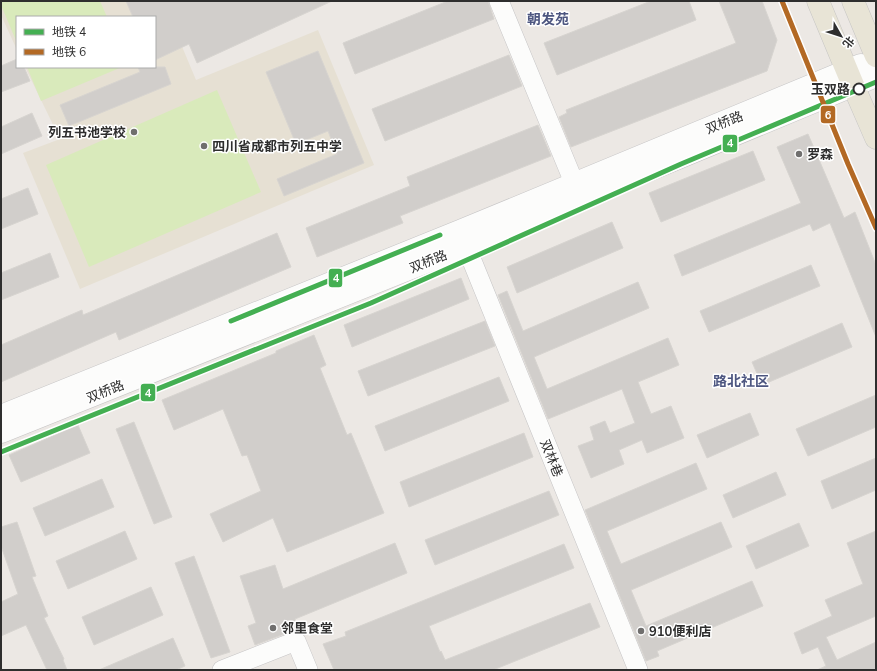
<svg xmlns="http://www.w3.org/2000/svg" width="877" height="671" viewBox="0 0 877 671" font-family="'Nunito Sans','Noto Sans SC',sans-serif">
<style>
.education{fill:#e6e0d3}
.pitch{fill:#d9eabb}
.building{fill:#d1cecb;stroke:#d7d4d0}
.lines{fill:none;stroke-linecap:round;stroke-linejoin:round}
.minor-casing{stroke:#c5c4c5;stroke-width:20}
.secondary-casing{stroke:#c5c4c5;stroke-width:23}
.primary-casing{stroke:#c6c5c4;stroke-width:23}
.minor{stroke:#fcfcfb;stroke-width:19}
.secondary{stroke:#fcfcfb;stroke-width:22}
.primary{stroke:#e8e4d6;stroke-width:22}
.metro-1-casing{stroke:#fff;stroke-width:8}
.metro-2-casing{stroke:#fff;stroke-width:8}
.metro-1{stroke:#44af52;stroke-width:5}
.metro-2{stroke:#b36924;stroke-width:5}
.stop-dot{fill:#fff;stroke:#2e2e2e;stroke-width:2}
.poi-dot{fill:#706f6e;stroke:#fff;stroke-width:1.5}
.labels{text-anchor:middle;stroke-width:3;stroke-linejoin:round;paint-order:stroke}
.stop-label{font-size:13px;font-weight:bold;fill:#2e2e2e;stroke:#fff;text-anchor:end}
.street-label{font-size:13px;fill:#2e2e2e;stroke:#fff}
.poi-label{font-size:13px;font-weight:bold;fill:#2e2e2e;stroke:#fff;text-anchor:start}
.neighbourhood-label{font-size:14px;font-weight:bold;fill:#4d5680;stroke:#fff}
.line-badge{stroke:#fff;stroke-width:1.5}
.badge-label{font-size:11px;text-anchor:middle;font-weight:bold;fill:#fff}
</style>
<rect width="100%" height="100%" fill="#ece8e4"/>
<path class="education" d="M 1,1 L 163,1 L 196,80 L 318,30 L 374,165 L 80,289 L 23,153 L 60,139 L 25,67 L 155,67 L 155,17 L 17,17 L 17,50 L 1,15 Z"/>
<path class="pitch" d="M 1,1 L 100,1 L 107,17 L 17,17 L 17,43 L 1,5 Z
M 27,67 L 122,67 L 41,101 Z
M 217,90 L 261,192 L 89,267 L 46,165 Z"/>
<path class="building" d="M 126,1 L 332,1 L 197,63 L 189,44 L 155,60 L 155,17 L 133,17 Z
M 448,1 L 488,1 L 494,19 L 355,74 L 343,43 Z
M 651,1 L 689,1 L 696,20 L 557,75 L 544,43 Z
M 719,1 L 762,1 L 777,40 L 767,71 L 571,147 L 559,117 L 567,113 L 566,110 L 736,43 Z
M 318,51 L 364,163 L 284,196 L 277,179 L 337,154 L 328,131 L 296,144 L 266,72 Z
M 509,55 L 522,86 L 385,141 L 372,109 Z
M 17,59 L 17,67 L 24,67 L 30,81 L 1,92 L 1,66 Z
M 138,67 L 165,67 L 171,84 L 69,126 L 60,105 L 140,72 Z
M 32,113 L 42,136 L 1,154 L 1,127 Z
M 538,125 L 551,156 L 400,216 L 403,223 L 317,257 L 306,228 L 410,186 L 407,177 Z
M 808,134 L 844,218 L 855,212 L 876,265 L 876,337 L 830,223 L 813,231 L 810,224 L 682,276 L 674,255 L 801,203 L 777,147 Z
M 753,151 L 765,180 L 661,222 L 649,193 Z
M 28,188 L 38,214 L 1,229 L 1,199 Z
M 612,222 L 623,248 L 517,293 L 507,267 Z
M 277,233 L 291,267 L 119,340 L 116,332 L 1,382 L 1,345 L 82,310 L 83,315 Z
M 50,253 L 59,277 L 1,300 L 1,273 Z
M 811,265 L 820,286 L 709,332 L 700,311 Z
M 461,278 L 469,299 L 352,347 L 344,325 Z
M 638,282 L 649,308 L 534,357 L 547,389 L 668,338 L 679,365 L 638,382 L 651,414 L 671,406 L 684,438 L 647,453 L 642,440 L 619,450 L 624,464 L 591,478 L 578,446 L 594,440 L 590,427 L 605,421 L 610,433 L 635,423 L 622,389 L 548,419 L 498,295 L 507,291 L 523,331 Z
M 485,321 L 495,346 L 368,396 L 358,371 Z
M 842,323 L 852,347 L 762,385 L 752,362 Z
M 314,335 L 326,365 L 320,368 L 347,435 L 351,433 L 384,513 L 287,552 L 273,518 L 223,542 L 210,514 L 261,491 L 247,455 L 242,456 L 223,409 L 174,430 L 162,400 L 276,353 L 276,351 Z
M 499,377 L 509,401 L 385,451 L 375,426 Z
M 876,395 L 876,427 L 808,456 L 796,429 Z
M 750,413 L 759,435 L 707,458 L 697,435 Z
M 134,422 L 172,517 L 154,524 L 116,429 Z
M 78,425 L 90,453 L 21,482 L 9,455 Z
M 524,433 L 533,457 L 409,507 L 400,482 Z
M 876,458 L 876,490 L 832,509 L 821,481 Z
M 696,463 L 707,489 L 607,531 L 621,564 L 721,522 L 732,547 L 631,590 L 646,626 L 752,581 L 763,606 L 657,651 L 659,656 L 646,661 L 585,510 Z
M 776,472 L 786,495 L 733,518 L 723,495 Z
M 102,479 L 114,507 L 45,536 L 33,508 Z
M 549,491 L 559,515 L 435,565 L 425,540 Z
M 17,522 L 36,576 L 32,577 L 48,616 L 44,618 L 64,659 L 63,660 L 67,670 L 47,670 L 26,625 L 1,636 L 1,602 L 18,594 L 1,546 L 1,527 Z
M 799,523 L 809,546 L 756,569 L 746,546 Z
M 125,531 L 137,559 L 68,589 L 56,561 Z
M 876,531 L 876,616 L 826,637 L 837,660 L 876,642 L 876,670 L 817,670 L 826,666 L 818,647 L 802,654 L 794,633 L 832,616 L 825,600 L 863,584 L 847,543 Z
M 395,543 L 407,573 L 295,619 L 298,630 L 292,631 L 255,645 L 248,626 L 256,623 L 240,576 L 275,565 L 283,589 Z
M 564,544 L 574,568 L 429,626 L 440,652 L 441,651 L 445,660 L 590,603 L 600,627 L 493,670 L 334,670 L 323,644 L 346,636 L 345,632 Z
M 194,556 L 230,652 L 211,658 L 175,563 Z
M 151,587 L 163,615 L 94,645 L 82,617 Z
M 173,638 L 185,666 L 176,670 L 99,670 Z"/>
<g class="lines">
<g class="minor-casing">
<path id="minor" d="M 499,1 L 580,197
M 466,246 L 638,670
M 222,670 L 296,641 L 308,670"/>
</g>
<g class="secondary-casing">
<path id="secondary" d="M 1,416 L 460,231 L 861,65
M 1,432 L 466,246 L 876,76"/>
</g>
<g class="primary-casing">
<path id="primary" d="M 818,1 L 853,85 L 876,138
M 853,1 L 876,56"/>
</g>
<use href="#minor" class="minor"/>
<use href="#secondary" class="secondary"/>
<use href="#primary" class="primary"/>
<g class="metro-1-casing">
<path id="metro-1" d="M 231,321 L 440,235
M 1,452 L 371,303 L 681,164 L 876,82"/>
</g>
<g class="metro-2-casing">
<path id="metro-2" d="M 782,1 L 848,164 L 876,228"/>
</g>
<use href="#metro-1" class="metro-1"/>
<use href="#metro-2" class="metro-2"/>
</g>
<circle class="stop-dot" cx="859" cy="89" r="5.5"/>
<g class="poi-dot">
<circle cx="134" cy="132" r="4"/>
<circle cx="204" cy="146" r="4"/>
<circle cx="799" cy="154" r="4"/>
<circle cx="273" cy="628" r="4"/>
<circle cx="641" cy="631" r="4"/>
</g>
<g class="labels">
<g class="stop-label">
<text x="850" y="94">玉双路</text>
</g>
<g class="street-label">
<text transform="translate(724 122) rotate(-22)" y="5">双桥路</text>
<text transform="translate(428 261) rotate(-22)" y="5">双桥路</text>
<text transform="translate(105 391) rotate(-22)" y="5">双桥路</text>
<text transform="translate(552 458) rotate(68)" y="5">双林巷</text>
</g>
<g class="poi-label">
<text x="126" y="137" text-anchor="end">列五书池学校</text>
<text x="212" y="151">四川省成都市列五中学</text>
<text x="807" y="159">罗森</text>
<text x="281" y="633">邻里食堂</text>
<text x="649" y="636">910便利店</text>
</g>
<g class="neighbourhood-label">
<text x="548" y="24">朝发苑</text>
<text x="741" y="386">路北社区</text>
</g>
</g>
<g class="line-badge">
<rect x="820" y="105" width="16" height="19" rx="4" fill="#b36924"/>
<rect x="722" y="134" width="16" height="19" rx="4" fill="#44af52"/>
<rect x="328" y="268" width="15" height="20" rx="4" fill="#44af52"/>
<rect x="140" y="383" width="16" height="19" rx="4" fill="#44af52"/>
</g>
<g class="badge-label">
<text x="828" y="119">6</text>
<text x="730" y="147">4</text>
<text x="336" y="282">4</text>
<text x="148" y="397">4</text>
</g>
<rect width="877" height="671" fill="none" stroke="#2e2e2e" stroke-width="4"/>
<rect x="16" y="16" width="140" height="52" fill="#ffffff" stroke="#ababab"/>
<rect x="24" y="29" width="20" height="6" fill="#44af52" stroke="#ababab"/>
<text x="52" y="36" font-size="12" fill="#2e2e2e">地铁 4</text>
<rect x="24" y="49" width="20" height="6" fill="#b36924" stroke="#ababab"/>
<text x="52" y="56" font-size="12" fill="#2e2e2e">地铁 6</text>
<g transform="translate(841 36) rotate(129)" stroke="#ffffff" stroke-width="3" paint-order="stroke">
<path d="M0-3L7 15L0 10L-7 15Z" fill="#2e2e2e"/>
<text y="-6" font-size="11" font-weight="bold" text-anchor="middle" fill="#2e2e2e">北</text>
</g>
</svg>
